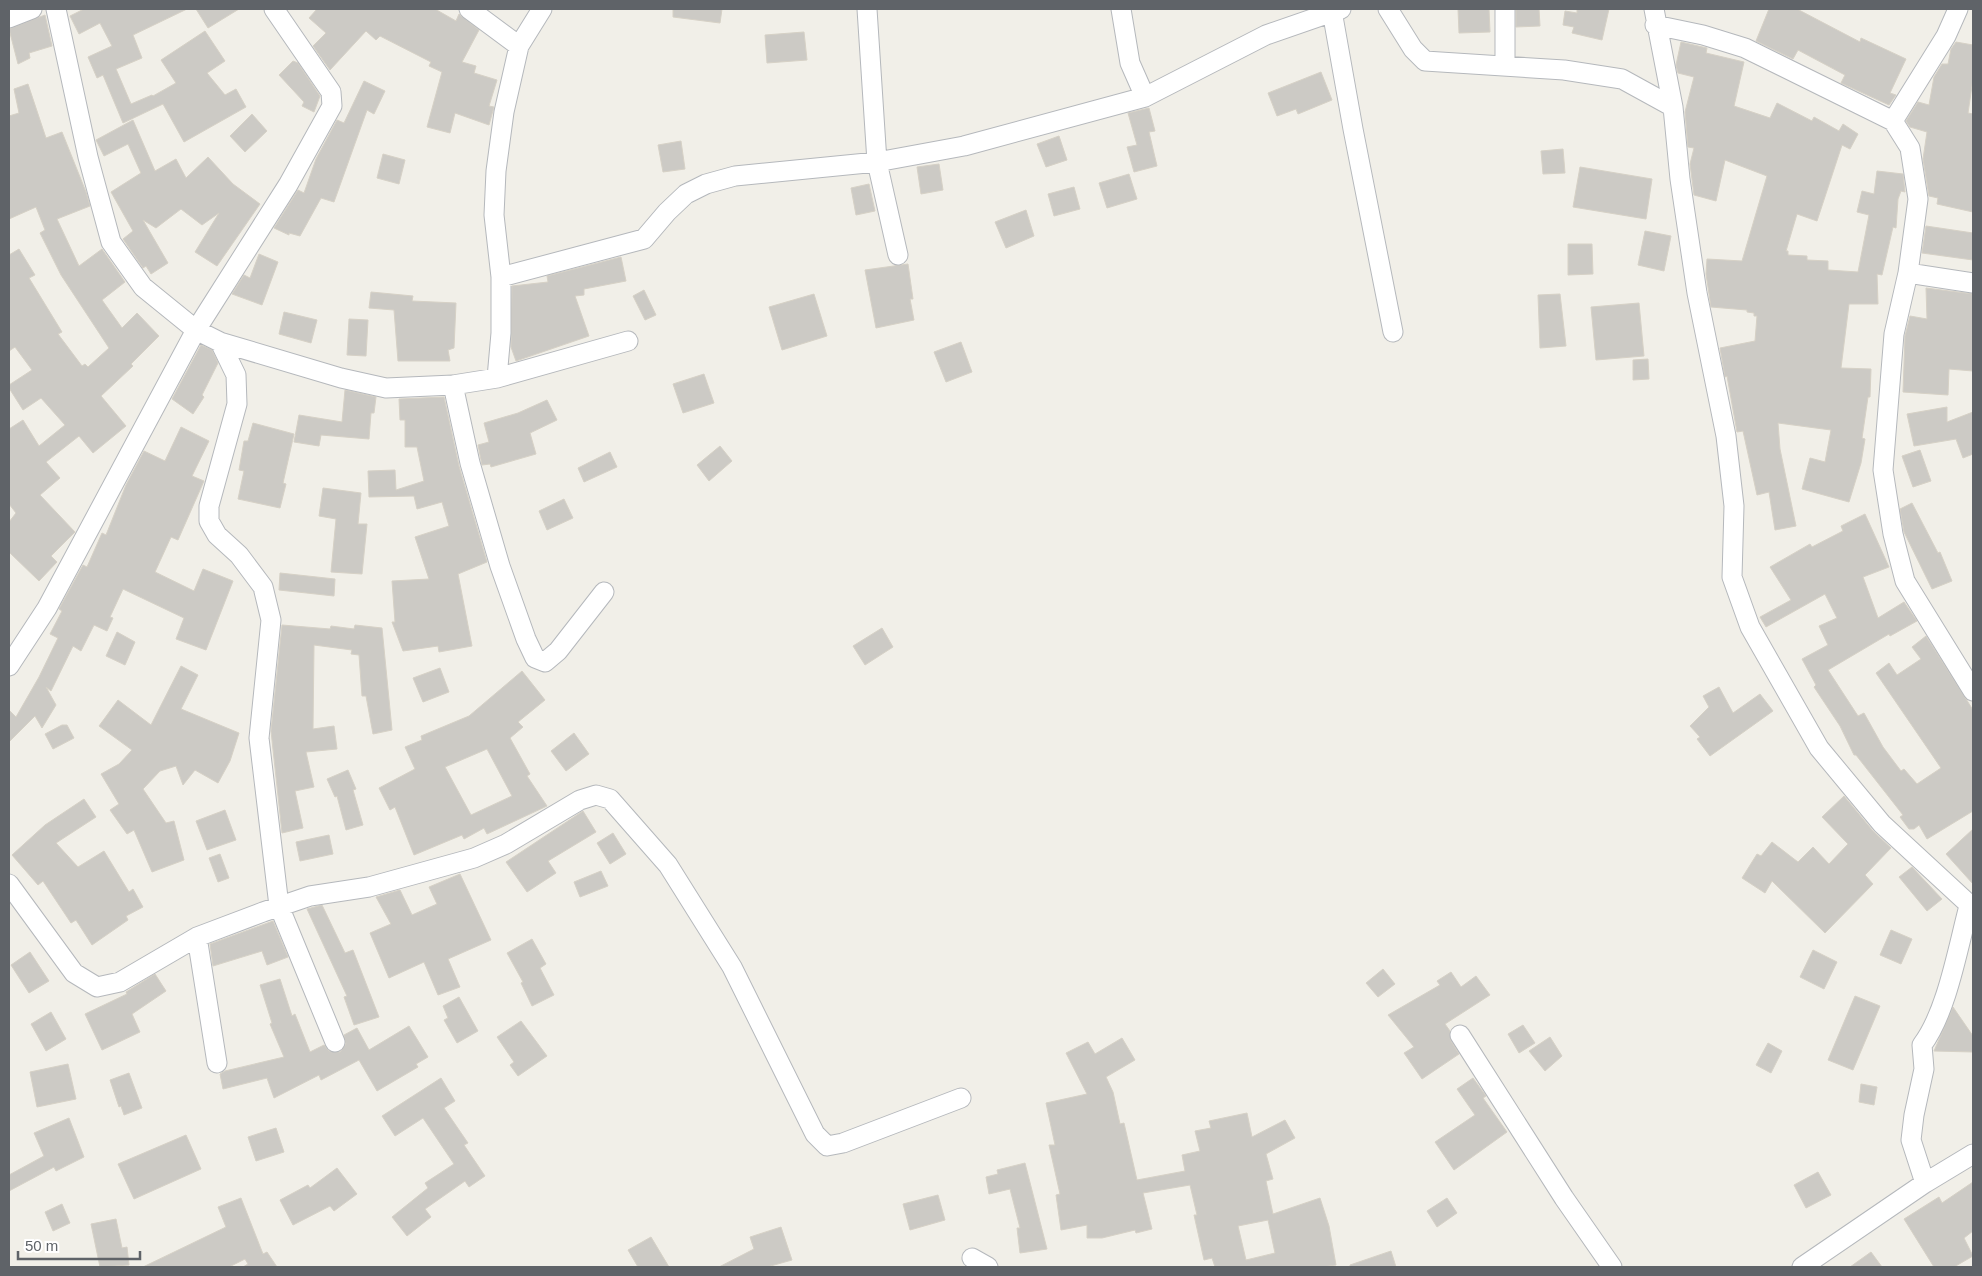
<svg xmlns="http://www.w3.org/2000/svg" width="1982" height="1276" viewBox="0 0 1982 1276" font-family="Arial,sans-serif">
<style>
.building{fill:#cccac5;stroke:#d6d1c6;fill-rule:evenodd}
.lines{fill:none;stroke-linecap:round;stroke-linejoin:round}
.minor-casing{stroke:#b5b8bc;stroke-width:21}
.minor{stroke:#fff;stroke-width:19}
</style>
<rect width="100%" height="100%" fill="#f1efe8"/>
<path class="building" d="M 84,9 L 187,9 L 133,35 L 142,58 L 116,69 L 131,104 L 152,95 L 153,96 L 176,83 L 161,60 L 205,31 L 225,61 L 207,73 L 225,95 L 236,89 L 246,107 L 184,142 L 163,104 L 123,123 L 103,75 L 97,78 L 88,57 L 112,46 L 100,23 L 79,34 L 70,16 Z
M 196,9 L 239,9 L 208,28 Z
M 317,9 L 435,9 L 456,21 L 459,14 L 479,30 L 462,62 L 476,66 L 474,73 L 497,80 L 489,106 L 494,107 L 489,125 L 455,113 L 450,133 L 427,127 L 442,72 L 429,66 L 431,62 L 380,36 L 376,40 L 366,31 L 330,70 L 313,46 L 326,33 L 309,18 Z
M 673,9 L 722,9 L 720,23 L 673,17 Z
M 1458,9 L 1489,9 L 1490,32 L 1459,33 Z
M 1516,9 L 1539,9 L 1540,26 L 1516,27 Z
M 1577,9 L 1609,9 L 1602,40 L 1572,33 L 1574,27 L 1563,25 L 1565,11 L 1577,13 Z
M 1769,9 L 1797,9 L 1860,42 L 1861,38 L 1906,59 L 1890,93 L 1896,95 L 1889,105 L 1841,83 L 1845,75 L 1798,50 L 1793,59 L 1756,41 Z
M 45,15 L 52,46 L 29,53 L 30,58 L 18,64 L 9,29 Z
M 804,32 L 807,60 L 767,63 L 765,35 Z
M 1681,42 L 1707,48 L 1706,53 L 1744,62 L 1734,106 L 1770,118 L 1777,103 L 1812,121 L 1814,117 L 1839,131 L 1843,124 L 1858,134 L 1850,149 L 1842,145 L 1817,221 L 1797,214 L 1786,251 L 1788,251 L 1788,255 L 1807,256 L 1807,260 L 1828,261 L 1828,270 L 1858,272 L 1869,215 L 1857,212 L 1862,191 L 1874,194 L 1877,171 L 1903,174 L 1905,192 L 1901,191 L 1898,199 L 1896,228 L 1893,227 L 1882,275 L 1877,274 L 1878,304 L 1849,304 L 1841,368 L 1871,369 L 1870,397 L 1868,397 L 1862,438 L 1865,439 L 1861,463 L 1849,502 L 1802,489 L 1810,458 L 1825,462 L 1831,430 L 1778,423 L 1780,449 L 1796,526 L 1775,530 L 1769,492 L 1757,495 L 1743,431 L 1737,432 L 1727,376 L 1725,377 L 1720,348 L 1755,341 L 1757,316 L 1754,316 L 1754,313 L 1747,312 L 1747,310 L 1711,307 L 1706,274 L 1707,259 L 1742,261 L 1767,176 L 1725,160 L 1716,201 L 1694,195 L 1690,164 L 1694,148 L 1688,147 L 1685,112 L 1694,77 L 1678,73 L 1676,65 Z
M 1956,42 L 1973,45 L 1973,79 L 1968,113 L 1973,114 L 1973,212 L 1937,204 L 1938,198 L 1929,196 L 1923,159 L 1927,132 L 1910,127 L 1906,121 L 1918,102 L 1929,105 L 1934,77 L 1942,64 L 1948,64 L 1951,49 Z
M 293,61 L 298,63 L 320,96 L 314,112 L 302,106 L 304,102 L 279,75 Z
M 1321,72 L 1332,100 L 1298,114 L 1296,109 L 1277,116 L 1268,93 Z
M 364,81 L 385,91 L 374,114 L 367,110 L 334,202 L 321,198 L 300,236 L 289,233 L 289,235 L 274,228 L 298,190 L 304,193 L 316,159 L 337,120 L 344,123 Z
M 28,84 L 46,138 L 62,132 L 86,192 L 90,206 L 57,219 L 79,266 L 102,249 L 125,282 L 102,300 L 122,328 L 137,313 L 159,336 L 131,364 L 133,366 L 101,396 L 126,426 L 93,453 L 79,436 L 46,462 L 60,478 L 40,495 L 75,532 L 51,556 L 57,562 L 39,581 L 9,552 L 9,522 L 16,513 L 9,504 L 9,429 L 23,420 L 39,446 L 65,425 L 41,398 L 23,410 L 9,388 L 9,385 L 32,370 L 15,347 L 9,351 L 9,255 L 19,249 L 35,275 L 29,278 L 62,332 L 58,334 L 82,366 L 85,364 L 88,367 L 109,348 L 61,275 L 40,233 L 45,230 L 36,207 L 9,219 L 9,116 L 19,113 L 14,89 Z
M 1149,108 L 1155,131 L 1149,132 L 1157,166 L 1134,172 L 1127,147 L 1137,145 L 1128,113 Z
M 252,114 L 267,131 L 245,152 L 230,136 Z
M 133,120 L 155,171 L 176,159 L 186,178 L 208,157 L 233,184 L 260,204 L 217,266 L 195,252 L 219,213 L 202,225 L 181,209 L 156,228 L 143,220 L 168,263 L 151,274 L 146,266 L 143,268 L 123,239 L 133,231 L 111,192 L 141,173 L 128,144 L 104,156 L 96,140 Z
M 1059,136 L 1067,160 L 1046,167 L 1037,144 Z
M 681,141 L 685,169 L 663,172 L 658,145 Z
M 1563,149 L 1565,173 L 1543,174 L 1541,151 Z
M 383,154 L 405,160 L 399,184 L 377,178 Z
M 939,164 L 943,190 L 921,194 L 917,167 Z
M 1580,167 L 1652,179 L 1646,219 L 1573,207 Z
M 1129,174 L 1137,199 L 1107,208 L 1099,183 Z
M 869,184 L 875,211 L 856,215 L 851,188 Z
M 1074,187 L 1080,209 L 1054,216 L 1048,194 Z
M 1026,210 L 1034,236 L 1006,248 L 995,222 Z
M 1926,226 L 1973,233 L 1973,260 L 1922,253 Z
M 1645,231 L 1671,236 L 1664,271 L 1638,265 Z
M 1568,244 L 1592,244 L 1593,274 L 1568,275 Z
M 259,254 L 278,262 L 262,305 L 232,294 L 244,275 L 250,278 Z
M 621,257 L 626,281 L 584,289 L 584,295 L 575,296 L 589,336 L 516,361 L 511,347 L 512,286 L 548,282 L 547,276 Z
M 908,264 L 913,299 L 910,299 L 914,320 L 876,328 L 865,270 Z
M 1926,288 L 1973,294 L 1973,371 L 1949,369 L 1948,395 L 1903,392 L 1905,336 L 1910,316 L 1927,319 Z
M 644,290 L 656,315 L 645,320 L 633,296 Z
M 371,292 L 413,296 L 412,301 L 456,303 L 454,348 L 448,350 L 450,361 L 398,361 L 394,310 L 369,308 Z
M 814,294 L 827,336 L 782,350 L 769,307 Z
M 1560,294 L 1566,346 L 1540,348 L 1538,295 Z
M 1639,303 L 1644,356 L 1596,360 L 1591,307 Z
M 284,312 L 317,320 L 311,343 L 279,334 Z
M 349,319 L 368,320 L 366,356 L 347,355 Z
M 961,342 L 972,372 L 946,382 L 934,352 Z
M 201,345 L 212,350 L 218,363 L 202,395 L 204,397 L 193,414 L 172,399 Z
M 1648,359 L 1649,379 L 1633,380 L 1633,360 Z
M 704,374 L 714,403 L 683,413 L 673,384 Z
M 345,390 L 376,397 L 374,413 L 371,413 L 369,439 L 321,435 L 319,446 L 294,442 L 299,415 L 342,422 Z
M 444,397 L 459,466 L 487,562 L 458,574 L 472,646 L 439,652 L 438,646 L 403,651 L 392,622 L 395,622 L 392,581 L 429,579 L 415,537 L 449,526 L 442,502 L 417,509 L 414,496 L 369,497 L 368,471 L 395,470 L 396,490 L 424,481 L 417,447 L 405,447 L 405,420 L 400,420 L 399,399 Z
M 547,400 L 557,420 L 530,433 L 536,454 L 491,467 L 490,464 L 482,465 L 478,445 L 489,442 L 484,423 L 518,413 Z
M 1947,407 L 1947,422 L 1973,412 L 1973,454 L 1963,458 L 1956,439 L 1914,446 L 1907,414 Z
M 253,423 L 294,434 L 283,483 L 286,484 L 280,508 L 238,499 L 244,471 L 239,470 L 244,441 L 248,441 Z
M 181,427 L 209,441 L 192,476 L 204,481 L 178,540 L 171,537 L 155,572 L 194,591 L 203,569 L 233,581 L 206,650 L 176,639 L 184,618 L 123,589 L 110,617 L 113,618 L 107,631 L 94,625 L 81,651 L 73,646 L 51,691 L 46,687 L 56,705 L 42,728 L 35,716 L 9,742 L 9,710 L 16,717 L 39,677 L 58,638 L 50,634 L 62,611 L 59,609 L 83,565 L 87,567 L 102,533 L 106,535 L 126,485 L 144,451 L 165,461 Z
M 720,446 L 732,461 L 709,481 L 697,465 Z
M 1920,450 L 1931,481 L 1913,487 L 1902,456 Z
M 610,452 L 617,467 L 584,482 L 578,468 Z
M 323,488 L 361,493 L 358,524 L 367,524 L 362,574 L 331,572 L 336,519 L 319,516 Z
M 564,499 L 573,518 L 547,530 L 539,511 Z
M 1912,503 L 1938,553 L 1940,552 L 1952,581 L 1932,589 L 1904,532 L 1900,509 Z
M 1865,514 L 1889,567 L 1863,577 L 1878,618 L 1904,602 L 1917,621 L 1890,636 L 1889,634 L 1828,670 L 1858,716 L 1864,713 L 1883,747 L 1901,771 L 1904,769 L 1917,784 L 1941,768 L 1876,673 L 1889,663 L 1897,675 L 1921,659 L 1912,647 L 1926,636 L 1973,710 L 1973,811 L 1927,839 L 1919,825 L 1914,829 L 1909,829 L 1900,817 L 1903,815 L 1856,755 L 1854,755 L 1840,726 L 1814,687 L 1816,685 L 1802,659 L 1828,645 L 1819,626 L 1837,618 L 1825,594 L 1766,627 L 1760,617 L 1791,600 L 1770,567 L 1810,544 L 1812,547 L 1843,531 L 1841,526 Z
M 280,573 L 335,579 L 334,596 L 279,590 Z
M 282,625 L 330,629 L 331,626 L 354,629 L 355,625 L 382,628 L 392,730 L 373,734 L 366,696 L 362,696 L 359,655 L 351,654 L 352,650 L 314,645 L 313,729 L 334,726 L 337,749 L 306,752 L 314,787 L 295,791 L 303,828 L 282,833 L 271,731 Z
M 882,628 L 893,647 L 865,665 L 853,646 Z
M 117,632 L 135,642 L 125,665 L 106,656 Z
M 181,666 L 198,675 L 181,709 L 239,733 L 230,761 L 218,783 L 195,770 L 183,785 L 176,766 L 160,771 L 143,789 L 166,823 L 174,821 L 184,860 L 152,872 L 134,830 L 127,834 L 110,810 L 119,804 L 101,774 L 119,764 L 132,750 L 99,726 L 118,700 L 151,725 Z
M 440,668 L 449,692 L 423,702 L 413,678 Z
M 522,671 L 545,700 L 518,722 L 523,727 L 510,738 L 530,774 L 527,776 L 547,806 L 487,834 L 484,828 L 464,839 L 462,835 L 414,855 L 395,807 L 390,810 L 379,788 L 415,769 L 405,747 L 422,740 L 421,736 L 469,716 ZM 487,749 L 512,796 L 471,815 L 445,767 Z
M 1719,687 L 1733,713 L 1760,694 L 1773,711 L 1710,756 L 1697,739 L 1700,737 L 1690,726 L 1709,707 L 1703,696 Z
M 62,725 L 67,725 L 74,738 L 53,749 L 45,734 Z
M 574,733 L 589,754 L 566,771 L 551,751 Z
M 348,770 L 356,789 L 353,790 L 363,825 L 346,830 L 337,796 L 335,797 L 327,779 Z
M 1844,796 L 1873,831 L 1891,848 L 1865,875 L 1873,884 L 1825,933 L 1772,881 L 1765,893 L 1742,878 L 1757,854 L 1761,856 L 1772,842 L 1798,862 L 1813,847 L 1829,864 L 1848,844 L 1822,817 Z
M 84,799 L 96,817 L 56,843 L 78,867 L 104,851 L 129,892 L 133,889 L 143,907 L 126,916 L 128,920 L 92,945 L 76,920 L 71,923 L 43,881 L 38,885 L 12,855 L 45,825 Z
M 225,810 L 236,840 L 207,850 L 196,821 Z
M 583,811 L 596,832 L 548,861 L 556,873 L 527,892 L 506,862 Z
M 1973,829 L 1973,884 L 1946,854 Z
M 613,833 L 626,854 L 610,864 L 597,843 Z
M 329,835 L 333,854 L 300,861 L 296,842 Z
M 220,854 L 229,878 L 218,882 L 209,858 Z
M 1912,867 L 1942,899 L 1927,911 L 1899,877 Z
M 601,871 L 608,886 L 580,897 L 574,882 Z
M 460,874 L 491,940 L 448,959 L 460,987 L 438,995 L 424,962 L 389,978 L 370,933 L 391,924 L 376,897 L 400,890 L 412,915 L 437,904 L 429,887 Z
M 322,905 L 345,953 L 353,950 L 379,1017 L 354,1025 L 344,997 L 347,996 L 307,909 Z
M 273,921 L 288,957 L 267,965 L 262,951 L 213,966 L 210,944 Z
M 1891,930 L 1912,939 L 1901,964 L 1880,955 Z
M 532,939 L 546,964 L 540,968 L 554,995 L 532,1006 L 521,983 L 523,982 L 507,953 Z
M 1813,950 L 1837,962 L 1824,989 L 1800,977 Z
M 30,952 L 49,981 L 29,993 L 11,965 Z
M 1383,969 L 1395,984 L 1378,997 L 1366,983 Z
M 1451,972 L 1461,987 L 1476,976 L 1490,995 L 1445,1024 L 1450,1031 L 1451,1041 L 1459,1054 L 1422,1079 L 1404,1053 L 1414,1047 L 1388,1015 L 1440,985 L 1437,981 Z
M 155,974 L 166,991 L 132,1014 L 140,1032 L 102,1050 L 85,1014 L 127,994 L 126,992 Z
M 280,979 L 292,1016 L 295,1014 L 310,1052 L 324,1045 L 329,1051 L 340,1052 L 346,1044 L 344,1035 L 357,1028 L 369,1050 L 409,1026 L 428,1057 L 416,1064 L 418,1067 L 377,1091 L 359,1060 L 321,1080 L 319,1075 L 274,1098 L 267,1078 L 223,1089 L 220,1074 L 225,1071 L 284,1057 L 270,1024 L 272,1023 L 260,985 Z
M 1855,996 L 1880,1006 L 1853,1070 L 1828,1060 Z
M 459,997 L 478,1031 L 457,1043 L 444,1020 L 448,1018 L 443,1006 Z
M 1953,1007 L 1973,1036 L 1973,1052 L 1934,1051 Z
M 51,1012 L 66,1039 L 46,1051 L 31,1024 Z
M 521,1021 L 547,1056 L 518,1076 L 510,1065 L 514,1062 L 497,1037 Z
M 1523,1025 L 1535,1043 L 1519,1053 L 1508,1034 Z
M 1550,1037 L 1562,1056 L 1545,1071 L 1529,1051 Z
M 1122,1038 L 1135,1060 L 1106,1077 L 1113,1092 L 1120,1124 L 1124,1123 L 1137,1180 L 1185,1171 L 1182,1155 L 1200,1151 L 1195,1131 L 1211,1128 L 1209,1121 L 1247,1113 L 1252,1137 L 1285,1120 L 1295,1138 L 1266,1154 L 1273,1179 L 1266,1181 L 1273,1214 L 1320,1198 L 1329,1226 L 1336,1265 L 1322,1267 L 1215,1267 L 1212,1258 L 1204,1260 L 1194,1215 L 1197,1215 L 1190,1185 L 1143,1193 L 1152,1229 L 1136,1233 L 1135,1230 L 1102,1238 L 1087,1238 L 1087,1225 L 1061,1230 L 1056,1195 L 1060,1194 L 1049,1145 L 1055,1145 L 1046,1103 L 1087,1094 L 1066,1053 L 1088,1042 L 1095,1054 ZM 1268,1220 L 1275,1253 L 1246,1260 L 1238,1226 Z
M 1768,1043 L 1782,1051 L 1771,1073 L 1756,1065 Z
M 68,1064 L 76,1099 L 37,1107 L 30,1072 Z
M 129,1073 L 142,1108 L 124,1115 L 121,1106 L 119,1107 L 110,1080 Z
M 441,1078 L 455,1101 L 444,1108 L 468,1143 L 464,1145 L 485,1176 L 469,1187 L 465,1181 L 425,1209 L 431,1217 L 407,1236 L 392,1217 L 428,1188 L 425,1183 L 454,1164 L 423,1118 L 395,1136 L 382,1116 Z
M 1473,1078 L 1486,1096 L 1483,1098 L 1507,1132 L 1454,1170 L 1435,1142 L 1475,1115 L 1457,1089 Z
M 1861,1084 L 1877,1087 L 1874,1105 L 1859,1102 Z
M 69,1118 L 84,1157 L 56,1171 L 54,1167 L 9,1191 L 9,1175 L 44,1156 L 34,1133 Z
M 276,1128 L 284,1152 L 256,1161 L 248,1137 Z
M 186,1135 L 201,1169 L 134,1199 L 118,1164 Z
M 1025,1163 L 1047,1249 L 1020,1253 L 1017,1228 L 1020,1228 L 1010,1189 L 989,1194 L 986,1177 L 998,1174 L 997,1170 Z
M 337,1168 L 357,1194 L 334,1211 L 330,1206 L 293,1225 L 280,1200 L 308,1185 L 310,1188 Z
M 1818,1172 L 1831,1195 L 1806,1208 L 1794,1185 Z
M 1973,1182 L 1973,1231 L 1964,1238 L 1973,1256 L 1954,1267 L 1934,1267 L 1904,1219 L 1939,1197 L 1942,1203 Z
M 938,1195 L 945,1220 L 910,1230 L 903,1204 Z
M 241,1198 L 263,1254 L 267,1252 L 277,1267 L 243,1267 L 248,1264 L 245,1259 L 229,1267 L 143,1267 L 226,1227 L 218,1207 Z
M 1447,1198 L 1457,1213 L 1437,1227 L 1427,1211 Z
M 62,1204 L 70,1223 L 53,1231 L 45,1212 Z
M 116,1219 L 122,1248 L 127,1247 L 129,1265 L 100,1267 L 91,1224 Z
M 781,1227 L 792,1260 L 767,1267 L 719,1267 L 754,1249 L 750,1237 Z
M 651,1237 L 669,1267 L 638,1267 L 628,1250 Z
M 1391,1251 L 1396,1267 L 1350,1267 L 1350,1265 Z
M 1871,1252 L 1882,1267 L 1850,1267 Z"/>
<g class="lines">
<g class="minor-casing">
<path id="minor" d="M 274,9 L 331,92 L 332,106 L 288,185 L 196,330 L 220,342 L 236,375 L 237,404 L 209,506 L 209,521 L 217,535 L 239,555 L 263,587 L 271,620 L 259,738 L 279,906 L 335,1042
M 469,9 L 519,46
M 867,9 L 877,162 L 964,146 L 1145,97 L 1266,35 L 1341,9
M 1121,9 L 1130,63 L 1145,97
M 1388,9 L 1413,49 L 1425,61 L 1564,70 L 1622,79 L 1673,107
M 1505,9 L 1505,66
M 1654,9 L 1673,107 L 1680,179 L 1697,293 L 1726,436 L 1734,506 L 1732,577 L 1750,627 L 1819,748 L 1882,824 L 1973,908
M 1332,11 L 1353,129 L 1393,332
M 9,18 L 32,9
M 1655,25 L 1703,35 L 1745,48 L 1893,121 L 1910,148 L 1918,199 L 1908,273 L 1894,334 L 1883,470 L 1893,534 L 1905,581 L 1973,691
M 1893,121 L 1946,36 L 1958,9
M 1908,273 L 1973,283
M 501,277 L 644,239 L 667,212 L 686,194 L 706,184 L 735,176 L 877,162 L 898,255
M 220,342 L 341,378 L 386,388 L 453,385 L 497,378 L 628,341
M 497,378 L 501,333 L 501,277 L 494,215 L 496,171 L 504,112 L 519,46 L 542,9
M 453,385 L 470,463 L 500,566 L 526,639 L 535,658 L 545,662 L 558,651 L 604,592
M 9,666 L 47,608 L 196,330 L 143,287 L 111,242 L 88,157 L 56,9
M 9,884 L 74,973 L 97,987 L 120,982 L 197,937 L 263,912 L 310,896 L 369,887 L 474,858 L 506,844 L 580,800 L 596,795 L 610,799 L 668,865 L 732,967 L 815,1134 L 827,1146 L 843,1143 L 961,1098
M 197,937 L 217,1063
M 1460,1035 L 1564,1198 L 1612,1267
M 1925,1183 L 1911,1140 L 1914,1115 L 1924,1069 L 1922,1045 C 1947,1012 1958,947 1969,906
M 972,1258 L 988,1267
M 1802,1267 L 1925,1183 L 1973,1154"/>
</g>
<use href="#minor" class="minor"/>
</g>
<rect width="1982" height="1276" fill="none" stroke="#5f6368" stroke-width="20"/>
<path d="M18 1251v8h122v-8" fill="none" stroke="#5f6368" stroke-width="2.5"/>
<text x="25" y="1251" font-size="15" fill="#5f6368" stroke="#ffffff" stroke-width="4" paint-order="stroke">50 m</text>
</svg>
